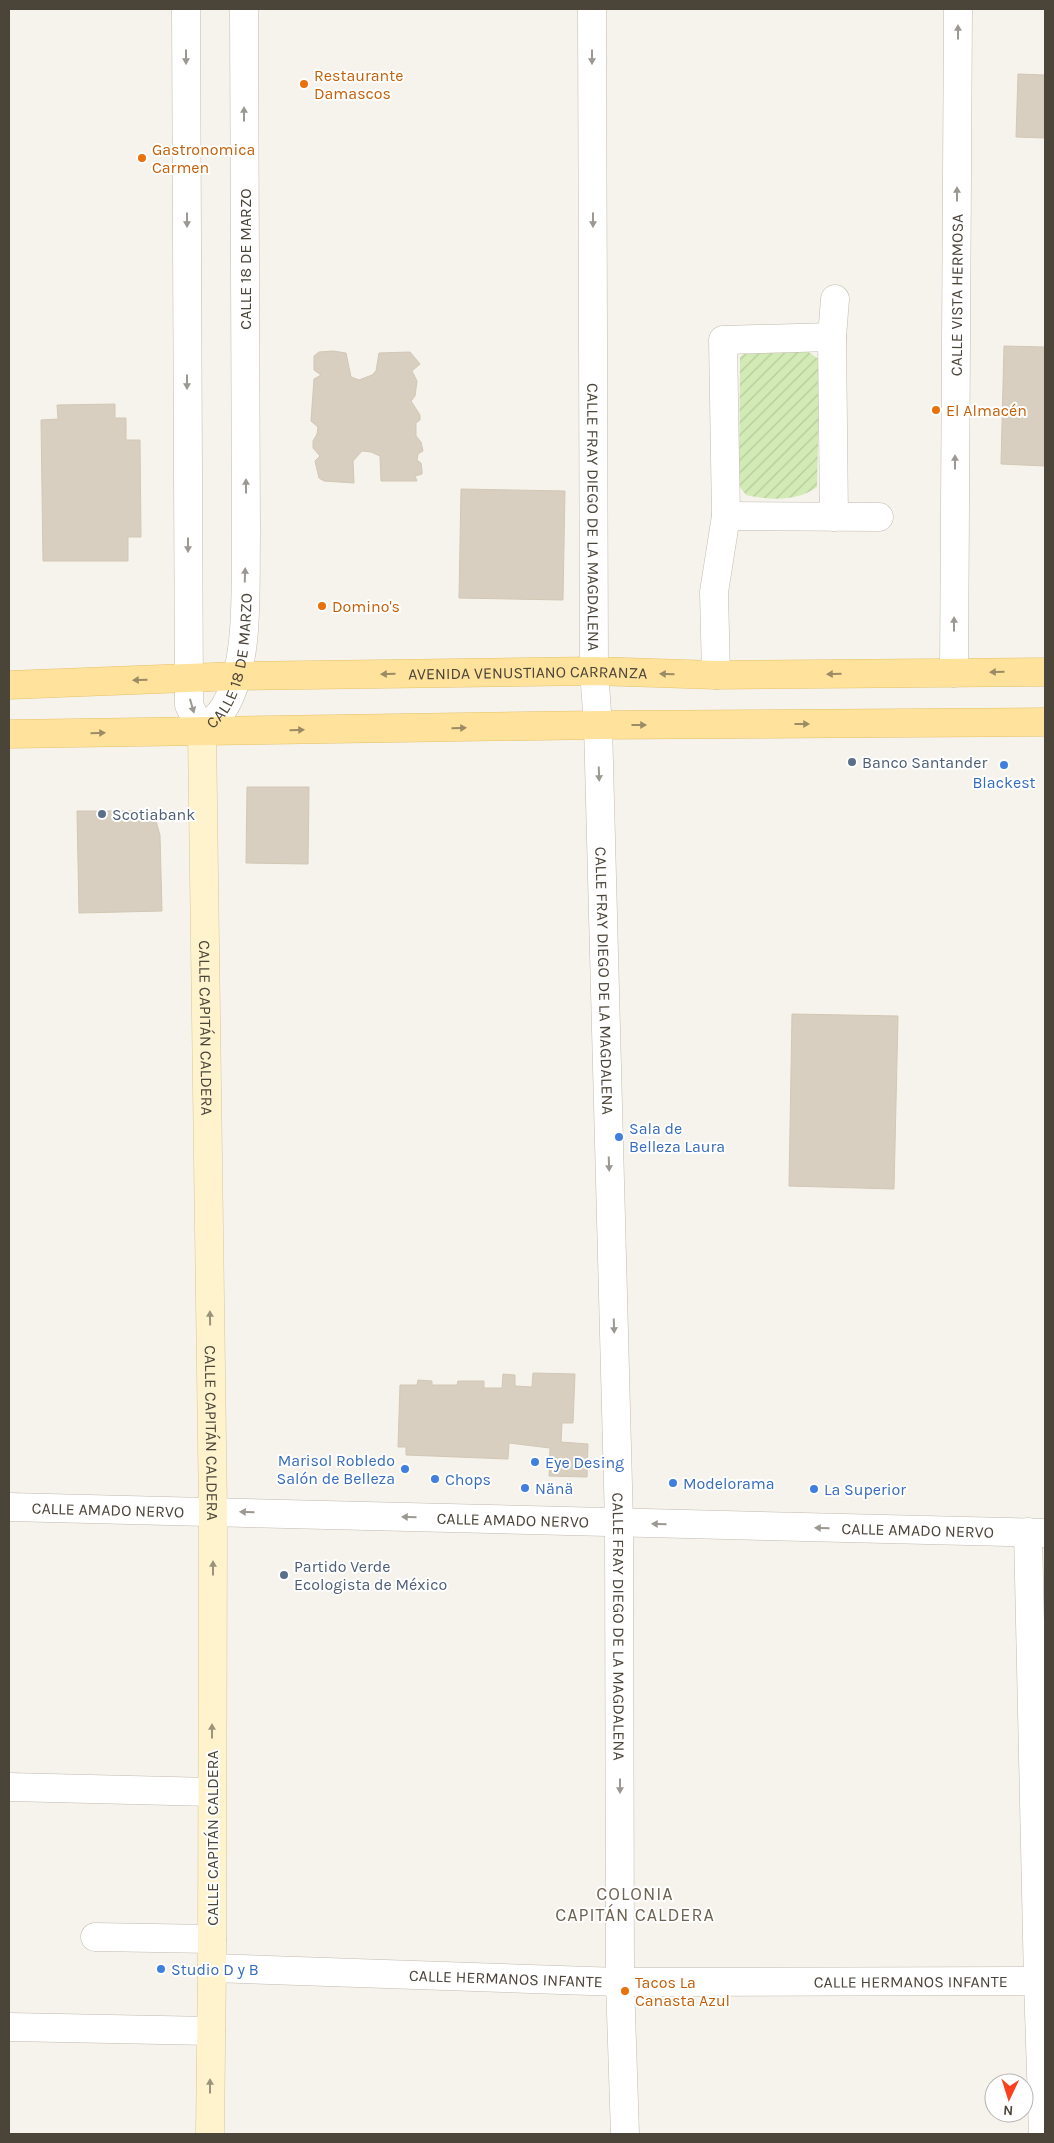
<svg xmlns="http://www.w3.org/2000/svg" width="1054" height="2143" viewBox="0 0 1054 2143" font-family="Karla,sans-serif">
<style>
.garden{fill:url(#garden-furrows)}
.building{fill:#d8cfc1;stroke:#d3c7b4}
.lines{fill:none;stroke-linecap:round;stroke-linejoin:round}
.minor-casing{stroke:#c2bbae;stroke-width:29}
.tertiary-casing{stroke:#c2bbae;stroke-width:29}
.secondary-casing{stroke:#d6c79b;stroke-width:29}
.primary-casing{stroke:#e6c16a;stroke-width:29}
.minor{stroke:#fff;stroke-width:28}
.tertiary{stroke:#fff;stroke-width:28}
.secondary{stroke:#fff3cd;stroke-width:28}
.primary{stroke:#ffe39c;stroke-width:28}
.oneway{fill:#9c9892}
.oneway2{fill:#9c8c66}
.oneway3{fill:#9c937c}
.food-dot{fill:#e8710a;stroke:#fff;stroke-width:2}
.service-dot{fill:#5c6f8a;stroke:#fff;stroke-width:2}
.shop-dot{fill:#3f7fe0;stroke:#fff;stroke-width:2}
.labels{text-anchor:middle;stroke-width:4;stroke-linejoin:round;paint-order:stroke}
.food-label{font-size:16px;fill:#c56008;stroke:#fff;text-anchor:start}
.street-label{font-size:16px;fill:#4b4439;stroke:#fff}
.service-label{font-size:16px;fill:#4e5e75;stroke:#fff;text-anchor:start}
.shop-label{font-size:16px;fill:#366cbe;stroke:#fff;text-anchor:start}
.neighbourhood-label{font-size:18px;letter-spacing:1px;fill:#6e6250;stroke:#fff}
</style>
<defs>
<pattern id="garden-furrows" width="10" height="10" patternUnits="userSpaceOnUse" patternTransform="scale(1.25)"><rect width="10" height="10" fill="#d2eab5"/><path d="M-1 1l2-2M0 10L10 0M9 11l2-2" fill="none" stroke="#b6ca9c"/></pattern>
</defs>
<rect width="100%" height="100%" fill="#f6f3ec"/>
<path class="garden" d="M 750,349 L 807,351 L 820,360 L 817,487 C 796,502 771,500 746,495 L 739,486 L 740,357 Z"/>
<path class="building" d="M 1018,74 L 1045,75 L 1045,138 L 1016,137 Z
M 1004,346 L 1045,347 L 1045,466 L 1001,464 Z
M 333,351 L 346,353 L 351,377 L 359,380 L 372,375 L 376,371 L 379,353 L 410,352 L 420,364 L 412,371 L 417,381 L 415,396 L 411,401 L 420,415 L 420,420 L 416,423 L 416,436 L 421,442 L 423,451 L 418,454 L 417,460 L 421,463 L 422,470 L 422,474 L 415,476 L 417,481 L 381,481 L 380,456 L 371,452 L 362,451 L 353,461 L 354,483 L 324,481 L 319,478 L 315,461 L 320,456 L 313,448 L 313,441 L 317,434 L 318,427 L 311,421 L 314,379 L 321,375 L 314,370 L 314,356 L 319,352 Z
M 115,404 L 115,418 L 126,418 L 126,440 L 140,440 L 141,537 L 128,537 L 128,561 L 43,561 L 41,420 L 58,419 L 57,405 Z
M 461,489 L 565,491 L 563,600 L 459,598 Z
M 247,787 L 309,787 L 308,864 L 246,863 Z
M 77,811 L 153,811 L 160,835 L 162,911 L 79,913 Z
M 792,1014 L 898,1016 L 894,1189 L 789,1186 Z
M 533,1373 L 575,1374 L 573,1423 L 562,1423 L 561,1442 L 588,1444 L 587,1477 L 549,1476 L 550,1448 L 509,1443 L 508,1459 L 406,1455 L 406,1447 L 398,1447 L 400,1385 L 417,1385 L 418,1380 L 432,1381 L 432,1385 L 457,1385 L 458,1381 L 484,1381 L 484,1388 L 502,1388 L 503,1374 L 515,1375 L 515,1386 L 532,1387 Z"/>
<g class="lines">
<g class="minor-casing">
<g id="minor">
<path id="s1" d="M 592,9 L 594,671 L 598,725 L 619,1523 L 620,1982 L 625,2134"/>
<path d="M 726,516 L 879,517"/>
<path d="M 834,517 L 832,337 L 835,299"/>
<path id="s2" d="M 954,673 L 958,9"/>
<path d="M 716,675 L 714,592 L 726,516 L 723,340 L 832,337"/>
<path id="s3" d="M 9,1507 L 1045,1533"/>
<path d="M 1028,1532 L 1038,1981 L 1043,2134"/>
<path d="M 9,1787 L 212,1792"/>
<path d="M 95,1937 L 212,1939"/>
<path id="s4" d="M 212,1968 L 620,1982 L 1038,1981"/>
<path d="M 9,2027 L 211,2031"/>
</g>
</g>
<g class="tertiary-casing">
<g id="tertiary">
<path id="s5" d="M 186,9 L 189,705 L 202,732 C 210,723 220,715 225,706 C 250,664 245,584 246,535 L 244,9"/>
</g>
</g>
<g class="secondary-casing">
<g id="secondary">
<path id="s6" d="M 202,732 L 213,1512 L 212,1968 L 210,2134"/>
</g>
</g>
<g class="primary-casing">
<g id="primary">
<path id="s7" d="M 9,685 L 238,676 L 594,671 L 716,675 L 1045,672"/>
<path d="M 9,734 L 598,725 L 1045,722"/>
</g>
</g>
<use href="#minor" class="minor"/>
<use href="#tertiary" class="tertiary"/>
<use href="#secondary" class="secondary"/>
<use href="#primary" class="primary"/>
</g>
<defs><path id="oneway-solid" d="M-6-.8H1V-3.2L6.5 0L1 3.2V.8H-6Z" transform="scale(1.25)"/></defs>
<g class="oneway">
<use href="#oneway-solid" transform="translate(958 32) rotate(-90)"/>
<use href="#oneway-solid" transform="translate(186 57) rotate(90)"/>
<use href="#oneway-solid" transform="translate(592 57) rotate(90)"/>
<use href="#oneway-solid" transform="translate(244 114) rotate(-90)"/>
<use href="#oneway-solid" transform="translate(957 194) rotate(-90)"/>
<use href="#oneway-solid" transform="translate(187 220) rotate(90)"/>
<use href="#oneway-solid" transform="translate(593 220) rotate(90)"/>
<use href="#oneway-solid" transform="translate(187 382) rotate(90)"/>
<use href="#oneway-solid" transform="translate(955 462) rotate(-90)"/>
<use href="#oneway-solid" transform="translate(246 486) rotate(-90)"/>
<use href="#oneway-solid" transform="translate(188 545) rotate(90)"/>
<use href="#oneway-solid" transform="translate(245 575) rotate(-88)"/>
<use href="#oneway-solid" transform="translate(954 624) rotate(-90)"/>
<use href="#oneway-solid" transform="translate(192 706) rotate(74)"/>
<use href="#oneway-solid" transform="translate(599 774) rotate(88)"/>
<use href="#oneway-solid" transform="translate(609 1164) rotate(88)"/>
<use href="#oneway-solid" transform="translate(614 1326) rotate(88)"/>
<use href="#oneway-solid" transform="translate(247 1512) rotate(-178)"/>
<use href="#oneway-solid" transform="translate(409 1517) rotate(-178)"/>
<use href="#oneway-solid" transform="translate(659 1524) rotate(-179)"/>
<use href="#oneway-solid" transform="translate(822 1528) rotate(-179)"/>
<use href="#oneway-solid" transform="translate(620 1786) rotate(90)"/>
</g>
<g class="oneway2">
<use href="#oneway-solid" transform="translate(997 672) rotate(179)"/>
<use href="#oneway-solid" transform="translate(388 674) rotate(179)"/>
<use href="#oneway-solid" transform="translate(667 674) rotate(-178)"/>
<use href="#oneway-solid" transform="translate(834 674) rotate(179)"/>
<use href="#oneway-solid" transform="translate(140 680) rotate(178)"/>
<use href="#oneway-solid" transform="translate(802 724)"/>
<use href="#oneway-solid" transform="translate(639 725)"/>
<use href="#oneway-solid" transform="translate(459 728) rotate(-1)"/>
<use href="#oneway-solid" transform="translate(297 730) rotate(-1)"/>
<use href="#oneway-solid" transform="translate(98 733) rotate(-1)"/>
</g>
<g class="oneway3">
<use href="#oneway-solid" transform="translate(210 1318) rotate(-91)"/>
<use href="#oneway-solid" transform="translate(213 1568) rotate(-90)"/>
<use href="#oneway-solid" transform="translate(212 1731) rotate(-90)"/>
<use href="#oneway-solid" transform="translate(210 2086) rotate(-90)"/>
</g>
<g class="food-dot">
<circle cx="304" cy="84" r="5"/>
<circle cx="142" cy="158" r="5"/>
<circle cx="936" cy="410" r="5"/>
<circle cx="322" cy="606" r="5"/>
<circle cx="625" cy="1991" r="5"/>
</g>
<g class="service-dot">
<circle cx="852" cy="762" r="5"/>
<circle cx="102" cy="814" r="5"/>
<circle cx="284" cy="1575" r="5"/>
</g>
<g class="shop-dot">
<circle cx="1004" cy="765" r="5"/>
<circle cx="619" cy="1137" r="5"/>
<circle cx="535" cy="1462" r="5"/>
<circle cx="405" cy="1469" r="5"/>
<circle cx="435" cy="1479" r="5"/>
<circle cx="673" cy="1483" r="5"/>
<circle cx="525" cy="1488" r="5"/>
<circle cx="814" cy="1489" r="5"/>
<circle cx="161" cy="1969" r="5"/>
</g>
<g class="labels">
<g class="food-label">
<text x="314" y="81">Restaurante<tspan x="314" dy="18">Damascos</tspan></text>
<text x="152" y="155">Gastronomica<tspan x="152" dy="18">Carmen</tspan></text>
<text x="946" y="416">El Almacén</text>
<text x="332" y="612">Domino's</text>
<text x="635" y="1988">Tacos La<tspan x="635" dy="18">Canasta Azul</tspan></text>
</g>
<g class="street-label">
<text transform="translate(245 259) rotate(-90)" y="6">CALLE 18 DE MARZO</text>
<text dy="6" stroke="none"><textPath href="#s2" startOffset="378">CALLE VISTA HERMOSA</textPath></text>
<text dy="6" stroke="none"><textPath href="#s1" startOffset="508">CALLE FRAY DIEGO DE LA MAGDALENA</textPath></text>
<text dy="6" stroke="none"><textPath href="#s5" startOffset="806">CALLE 18 DE MARZO</textPath></text>
<text dy="6" stroke="none"><textPath href="#s7" startOffset="519">AVENIDA VENUSTIANO CARRANZA</textPath></text>
<text dy="6" stroke="none"><textPath href="#s1" startOffset="972">CALLE FRAY DIEGO DE LA MAGDALENA</textPath></text>
<text dy="6" stroke="none"><textPath href="#s6" startOffset="296">CALLE CAPITÁN CALDERA</textPath></text>
<text dy="6" stroke="none"><textPath href="#s6" startOffset="701">CALLE CAPITÁN CALDERA</textPath></text>
<text dy="6" stroke="none"><textPath href="#s3" startOffset="99">CALLE AMADO NERVO</textPath></text>
<text dy="6" stroke="none"><textPath href="#s3" startOffset="504">CALLE AMADO NERVO</textPath></text>
<text dy="6" stroke="none"><textPath href="#s3" startOffset="909">CALLE AMADO NERVO</textPath></text>
<text dy="6" stroke="none"><textPath href="#s1" startOffset="1618">CALLE FRAY DIEGO DE LA MAGDALENA</textPath></text>
<text transform="translate(212 1838) rotate(-90)" y="6">CALLE CAPITÁN CALDERA</text>
<text dy="6" stroke="none"><textPath href="#s4" startOffset="294">CALLE HERMANOS INFANTE</textPath></text>
<text dy="6" stroke="none"><textPath href="#s4" startOffset="699">CALLE HERMANOS INFANTE</textPath></text>
</g>
<g class="service-label">
<text x="862" y="768">Banco Santander</text>
<text x="112" y="820">Scotiabank</text>
<text x="294" y="1572">Partido Verde<tspan x="294" dy="18">Ecologista de México</tspan></text>
</g>
<g class="shop-label">
<text x="1004" y="788" text-anchor="middle">Blackest</text>
<text x="629" y="1134">Sala de<tspan x="629" dy="18">Belleza Laura</tspan></text>
<text x="395" y="1466" text-anchor="end">Marisol Robledo<tspan x="395" dy="18">Salón de Belleza</tspan></text>
<text x="545" y="1468">Eye Desing</text>
<text x="445" y="1485">Chops</text>
<text x="683" y="1489">Modelorama</text>
<text x="535" y="1494">Nänä</text>
<text x="824" y="1495">La Superior</text>
<text x="171" y="1975">Studio D y B</text>
</g>
<g class="neighbourhood-label">
<text x="635" y="1900">COLONIA<tspan x="635" dy="21">CAPITÁN CALDERA</tspan></text>
</g>
</g>
<rect width="1054" height="2143" fill="none" stroke="#4b4439" stroke-width="20"/>
<g transform="translate(1009 2098) rotate(184)"><circle r="24" fill="#ffffff" stroke="#b7b4b0"/>
<path d="M0-4L9 19L0 12L-9 19Z" fill="#fc3f1d"/>
<text y="-8" font-size="14" font-weight="bold" text-anchor="middle" fill="#4b4439">N</text>
</g>
</svg>
